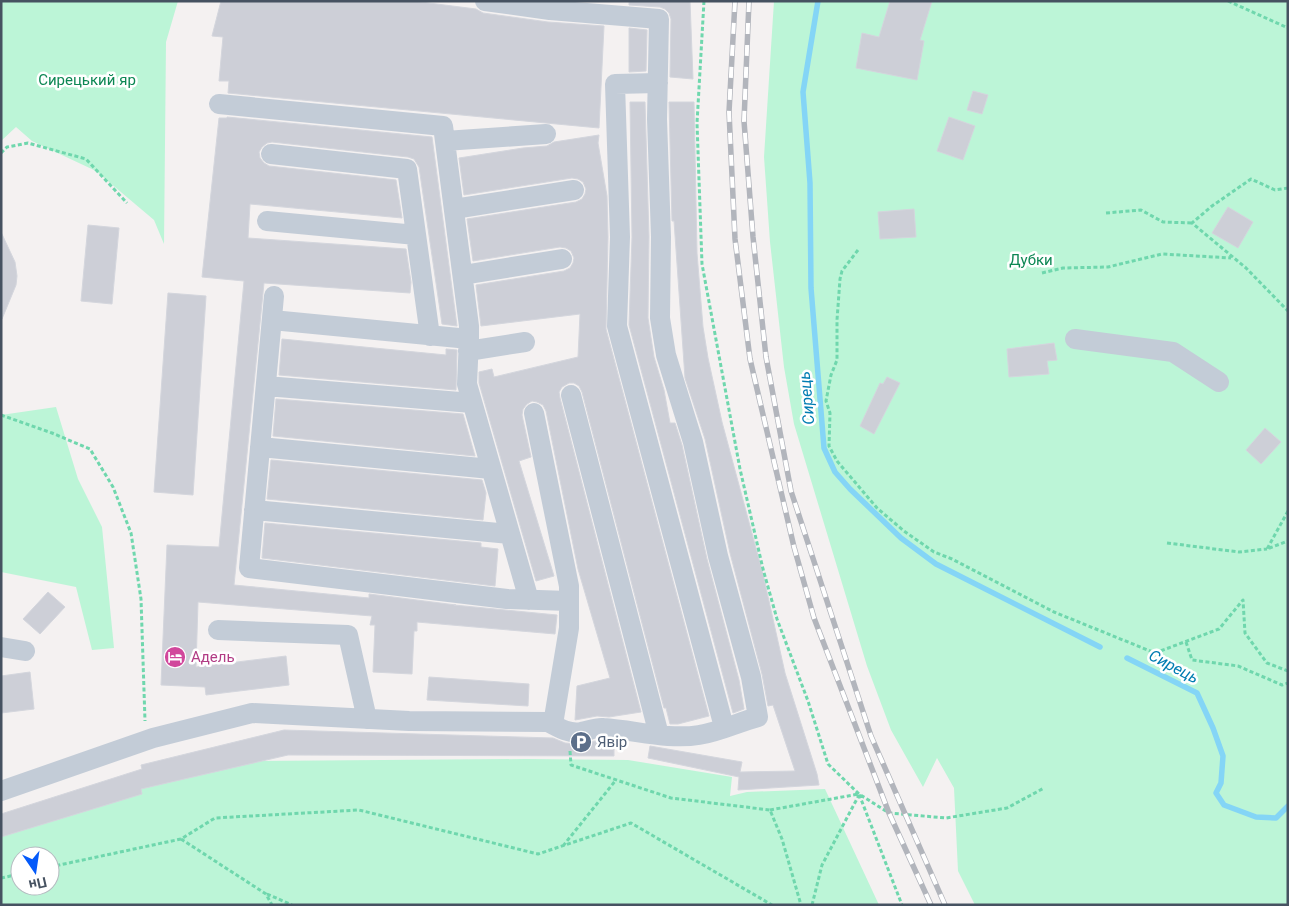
<svg xmlns="http://www.w3.org/2000/svg" width="1289" height="906" viewBox="0 0 1289 906" font-family="Roboto,sans-serif">
<style>
.green{fill:#bcf5d7;fill-rule:evenodd}
.lines{fill:none;stroke-linecap:round;stroke-linejoin:round}
.stream{stroke:#84d5f6;stroke-width:5.5}
.building{fill:#cdcfd7;stroke:#d4d6dd}
.path{stroke:#6fd7ad;stroke-width:3;stroke-dasharray:4 2.5;stroke-linecap:butt}
.minor{stroke:#c3ccd7;stroke-width:20}
.rail-casing{stroke:#b2b5bc;stroke-width:5.5}
.rail{stroke:#fff;stroke-width:4;stroke-dasharray:11;stroke-linecap:butt}
.labels{text-anchor:middle;stroke-width:5;stroke-linejoin:round;paint-order:stroke}
.park-label{font-size:15px;fill:#0d8754;stroke:#fff}
.hotel-label{font-size:15px;fill:#b23c85;stroke:#fff;text-anchor:start}
.service-label{font-size:15px;fill:#4e5e75;stroke:#fff;text-anchor:start}
.water-label{font-size:16px;font-style:italic;fill:#017db2;stroke:#fff}
</style>
<rect width="100%" height="100%" fill="#f4f1f1"/>
<path class="green" d="M 1,1 L 178,1 L 166,42 L 164,244 L 154,220 L 96,171 L 32,141 L 16,127 L 1,141 Z
M 774,1 L 1288,1 L 1288,905 L 975,905 L 958,871 L 954,788 L 937,758 L 923,787 L 891,730 L 867,666 L 794,424 L 784,367 L 770,242 L 764,157 Z
M 56,407 L 78,479 L 102,527 L 114,648 L 92,650 L 76,587 L 1,572 L 1,415 Z
M 526,759 L 628,760 L 732,777 L 730,796 L 747,792 L 825,789 L 879,905 L 1,905 L 1,820 L 249,761 ZM 20,856 L 50,856 L 50,886 L 20,886 Z"/>
<g class="lines">
<path class="stream" d="M 818,1 L 803,92 L 810,183 L 811,288 L 824,448 L 835,472 L 850,489 L 901,538 L 936,564 L 1100,647
M 1127,658 L 1197,693 L 1213,728 L 1223,756 L 1221,783 L 1216,793 L 1224,805 L 1256,817 L 1276,818 L 1288,806"/>
</g>
<path class="building" d="M 221,1 L 413,1 L 476,9 L 483,13 L 548,22 L 604,26 L 599,128 L 228,93 L 229,81 L 219,81 L 223,37 L 212,36 Z
M 629,1 L 690,1 L 693,79 L 670,77 L 671,19 L 669,13 L 665,9 L 660,7 L 629,5 Z
M 890,1 L 932,1 L 920,40 L 924,41 L 917,80 L 856,68 L 862,33 L 879,37 Z
M 629,28 L 647,30 L 646,71 L 629,72 Z
M 973,91 L 988,95 L 982,114 L 967,110 Z
M 630,102 L 645,102 L 649,237 L 648,318 L 654,357 L 664,390 L 670,423 L 675,423 L 682,445 L 707,559 L 739,680 L 744,709 L 733,713 L 629,325 L 632,237 Z
M 669,102 L 694,102 L 697,253 L 703,327 L 708,358 L 722,422 L 763,574 L 785,673 L 817,774 L 819,785 L 738,790 L 739,777 L 648,758 L 650,746 L 742,762 L 740,772 L 795,771 L 773,705 L 768,706 L 762,674 L 730,553 L 705,439 L 685,378 L 674,221 L 672,221 Z
M 227,117 L 432,137 L 457,326 L 442,324 L 419,167 L 414,159 L 408,157 L 272,142 L 267,143 L 262,147 L 259,152 L 260,158 L 264,163 L 269,166 L 396,180 L 402,218 L 250,204 L 248,238 L 406,249 L 411,282 L 410,293 L 264,283 L 234,585 L 369,598 L 369,594 L 456,605 L 454,605 L 557,615 L 555,634 L 417,622 L 417,631 L 414,631 L 412,674 L 373,672 L 375,625 L 370,625 L 372,616 L 198,602 L 196,667 L 286,656 L 289,685 L 206,695 L 205,687 L 161,685 L 167,545 L 219,547 L 244,281 L 202,277 L 219,118 L 227,118 Z
M 949,117 L 975,126 L 963,160 L 937,151 Z
M 599,135 L 598,143 L 607,196 L 608,237 L 606,329 L 709,716 L 678,724 L 670,724 L 666,708 L 664,708 L 582,392 L 579,386 L 574,383 L 569,383 L 562,387 L 559,392 L 560,398 L 641,712 L 609,717 L 597,716 L 575,720 L 577,686 L 610,678 L 578,569 L 546,411 L 543,405 L 537,402 L 532,401 L 527,404 L 523,409 L 522,415 L 531,457 L 519,461 L 554,576 L 536,581 L 479,383 L 479,372 L 492,369 L 494,377 L 578,357 L 580,314 L 481,326 L 476,285 L 564,271 L 570,268 L 573,263 L 574,258 L 571,251 L 566,248 L 560,247 L 473,261 L 467,219 L 576,202 L 582,199 L 585,194 L 586,189 L 583,182 L 578,179 L 572,178 L 464,195 L 459,158 L 523,148 L 547,146 L 554,142 Z
M 1228,207 L 1253,222 L 1238,248 L 1212,233 Z
M 914,209 L 916,237 L 880,239 L 878,212 Z
M 88,225 L 119,228 L 112,304 L 81,301 Z
M 1,232 L 15,262 L 17,276 L 16,285 L 2,319 Z
M 168,293 L 206,296 L 193,495 L 154,492 Z
M 282,339 L 446,355 L 446,349 L 457,350 L 456,390 L 279,375 Z
M 1054,343 L 1057,360 L 1047,361 L 1049,374 L 1009,377 L 1007,349 Z
M 887,377 L 900,383 L 874,434 L 860,426 L 880,383 L 883,384 Z
M 276,399 L 463,414 L 475,456 L 273,436 Z
M 1265,428 L 1281,442 L 1261,464 L 1246,450 Z
M 271,460 L 482,480 L 486,493 L 483,520 L 267,499 Z
M 265,523 L 481,543 L 481,547 L 498,549 L 495,586 L 262,558 Z
M 48,592 L 65,607 L 40,634 L 23,619 Z
M 30,672 L 34,709 L 1,713 L 1,676 Z
M 429,677 L 529,684 L 528,706 L 427,700 Z
M 284,730 L 553,738 L 565,743 L 576,744 L 602,740 L 614,741 L 614,756 L 288,755 L 141,789 L 142,794 L 1,837 L 1,814 L 142,769 L 141,765 Z"/>
<g class="lines">
<path class="path" d="M 704,1 L 697,123 L 702,264 L 740,469 L 763,569 L 777,619 L 808,701 L 828,764 L 859,794 L 889,813 L 946,818 L 1007,808 L 1044,788
M 1228,1 L 1288,28
M 1,153 L 7,147 L 28,143 L 86,159 L 127,203
M 1288,188 L 1275,190 L 1251,179 L 1212,206 L 1192,223 L 1246,268 L 1288,311
M 1106,213 L 1141,210 L 1163,222 L 1192,223
M 858,250 L 842,271 L 840,279 L 837,320 L 837,360 L 831,375 L 826,401 L 830,413 L 829,446 L 837,461 L 877,508 L 904,531 L 934,552 L 952,559 L 1054,612 L 1155,653 L 1219,629 L 1243,600 L 1245,633 L 1267,663 L 1288,671
M 1042,273 L 1063,268 L 1108,267 L 1162,254 L 1231,258
M 1,415 L 52,433 L 90,449 L 113,487 L 131,533 L 141,599 L 145,721
M 1288,511 L 1267,549 L 1288,541
M 1167,543 L 1239,552 L 1267,549
M 1186,642 L 1192,660 L 1238,666 L 1282,685 L 1288,683
M 570,751 L 571,765 L 671,798 L 770,810 L 782,839 L 801,905
M 770,810 L 859,794 L 902,905
M 181,839 L 266,894 L 272,905
M 563,846 L 616,780
M 50,867 L 181,839 L 215,818 L 359,810 L 538,854 L 631,823 L 772,905
M 1,878 L 20,874
M 267,894 L 292,905
M 812,905 L 822,865 L 859,795"/>
<path class="minor" d="M 658,83 L 615,84 L 620,237 L 617,326 L 724,727
M 219,104 L 443,126 L 469,326 L 469,339
M 445,141 L 546,134
M 271,154 L 407,169 L 430,336
M 454,209 L 574,190
M 267,221 L 416,235
M 463,275 L 562,259
M 274,296 L 249,568 L 507,599 L 569,601
M 272,320 L 469,339 L 467,384 L 529,600
M 1075,339 L 1173,352 L 1219,382
M 468,351 L 525,342
M 266,386 L 472,403
M 571,395 L 659,735
M 534,413 L 569,586 L 569,628 L 553,724
M 260,447 L 491,469
M 254,510 L 510,534
M 218,630 L 348,635 L 367,719
M 1,647 L 25,651
M 1,791 L 153,738 L 252,713 L 409,721 L 548,722 C 559,728 569,734 581,732 C 588,731 596,727 603,728 C 635,730 668,740 699,735 C 719,732 739,722 758,717 L 751,677 L 718,556 L 693,442 L 666,355 L 660,318 L 661,237 L 657,119 L 659,19 L 550,10 L 485,1"/>
<g class="rail-casing">
<path id="rail" d="M 735,1 L 729,112 L 735,239 L 750,359 L 794,547 L 814,618 L 889,813 L 931,905
M 749,1 L 744,121 L 753,237 L 766,357 L 791,491 L 871,736 L 945,905"/>
</g>
<use href="#rail" class="rail"/>
</g>
<defs>
<g id="hotel-disc" transform="scale(1.125)"><circle r="9.5" fill="#d1479c" stroke="#fff"/><path d="M-6-4.5h1.5V1H6V5H4.5V3h-9V5H-6ZM-4 0a1.8 1.8 0 1 1 3.6 0ZM.5 0V-2.5h3Q6-2.5 6 0Z" fill="#fff"/></g>
<g id="parking-disc" transform="scale(1.125)"><circle r="9.5" fill="#5c6f8a" stroke="#fff"/><path d="M-3.5-5.5H1a3.5 3.5 0 0 1 0 7H-1V5.5H-3.5ZM-1-3.4V-.6H.8a1.4 1.4 0 0 0 0-2.8Z" fill="#fff"/></g>
</defs>
<g fill-rule="evenodd">
<use href="#hotel-disc" x="175" y="657"/>
<use href="#parking-disc" x="581" y="742"/>
</g>
<g class="labels">
<g class="park-label">
<text x="87" y="85">Сирецький яр</text>
<text x="1031" y="265">Дубки</text>
</g>
<g class="hotel-label">
<text x="191" y="662">Адель</text>
</g>
<g class="service-label">
<text x="597" y="747">Явір</text>
</g>
<g class="water-label">
<text transform="translate(806 398) rotate(-95)" y="6">Сирець</text>
<text transform="translate(1174 666) rotate(28)" y="6">Сирець</text>
</g>
</g>
<rect width="1289" height="906" fill="none" stroke="#465261" stroke-width="5"/>
<g transform="translate(35 871) rotate(167)"><circle r="24" fill="#ffffff" stroke="#b5bac0"/>
<path d="M0-4L9 19L0 12L-9 19Z" fill="#045afa"/>
<text y="-8" font-size="14" font-weight="bold" text-anchor="middle" fill="#465261">Пн</text>
</g>
</svg>
